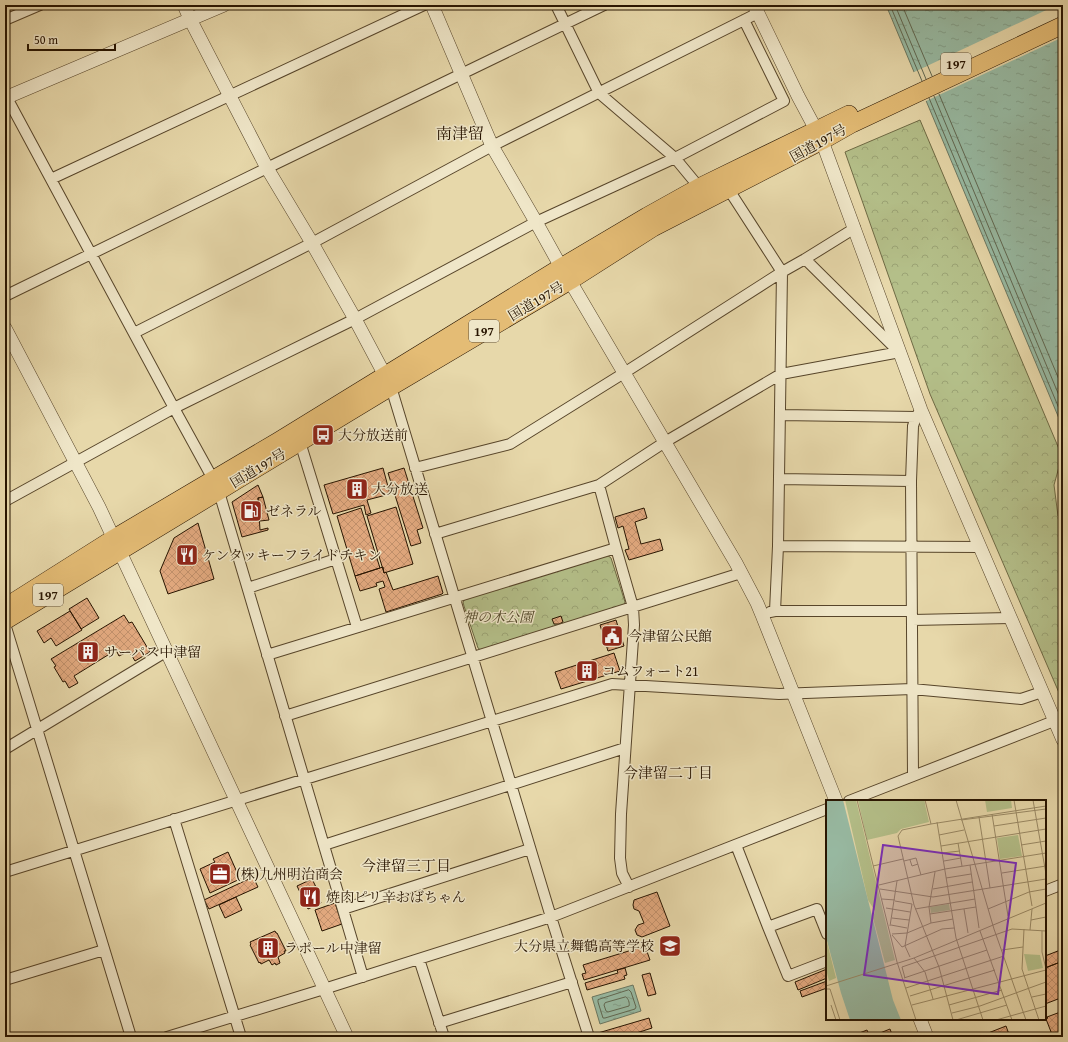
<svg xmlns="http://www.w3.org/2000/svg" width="1068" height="1042" viewBox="0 0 1068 1042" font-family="'Gentium Book Plus','Noto Serif JP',serif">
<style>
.park{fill:url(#park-crowns);stroke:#6e6a44}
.water{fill:url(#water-ripples);stroke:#6b7862}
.pier{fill:#e7d8aa}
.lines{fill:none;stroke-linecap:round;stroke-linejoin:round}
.shore{stroke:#606852;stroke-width:1}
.building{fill:url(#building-cross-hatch);stroke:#271400}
.minor-casing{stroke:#57452a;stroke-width:12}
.tertiary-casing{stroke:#57452a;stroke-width:14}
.trunk-casing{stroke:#271400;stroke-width:18}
.minor{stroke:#efe6c8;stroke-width:10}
.tertiary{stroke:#efe6c8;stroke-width:13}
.trunk{stroke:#e4bc75;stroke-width:17}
.labels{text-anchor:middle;stroke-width:3;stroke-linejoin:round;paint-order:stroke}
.shield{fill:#efe6c8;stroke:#63533c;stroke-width:1}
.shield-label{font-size:13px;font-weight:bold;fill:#271400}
.street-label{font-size:14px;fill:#271400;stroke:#efe6c8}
.poi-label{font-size:14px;fill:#271400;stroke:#efe6c8;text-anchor:start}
.park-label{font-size:14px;font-style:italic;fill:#514729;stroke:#efe6c8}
.neighbourhood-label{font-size:15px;fill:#271400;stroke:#efe6c8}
.quarter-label{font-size:16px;fill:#271400;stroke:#efe6c8}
.inset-road{fill:none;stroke:#9a8a66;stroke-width:1}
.view{fill:#7b2cbf;fill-opacity:0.15;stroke:#7b2cbf;stroke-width:2}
.inset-edge{fill:none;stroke:#271400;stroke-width:2}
</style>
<defs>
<pattern id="park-crowns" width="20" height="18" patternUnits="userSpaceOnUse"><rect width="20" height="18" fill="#b4bf89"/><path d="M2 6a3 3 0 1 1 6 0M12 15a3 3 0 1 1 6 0" fill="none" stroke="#9ba374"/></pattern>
<pattern id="water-ripples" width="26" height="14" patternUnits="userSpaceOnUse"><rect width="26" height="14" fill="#98bba4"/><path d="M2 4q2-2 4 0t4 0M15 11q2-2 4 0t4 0" fill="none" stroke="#83a08b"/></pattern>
<pattern id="building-cross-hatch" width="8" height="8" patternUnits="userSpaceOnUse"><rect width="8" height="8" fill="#e2a97f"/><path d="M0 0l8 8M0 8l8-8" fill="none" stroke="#c2916c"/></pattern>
</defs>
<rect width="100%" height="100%" fill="#e7d8aa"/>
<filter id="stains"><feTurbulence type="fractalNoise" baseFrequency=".005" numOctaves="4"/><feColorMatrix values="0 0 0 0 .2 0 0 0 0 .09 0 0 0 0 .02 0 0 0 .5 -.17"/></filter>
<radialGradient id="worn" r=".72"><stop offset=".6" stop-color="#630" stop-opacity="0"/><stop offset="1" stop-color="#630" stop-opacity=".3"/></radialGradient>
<path class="park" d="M 920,120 L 1062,456 L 1054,485 L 1058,516 L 1063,521 L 1063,702 L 930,394 L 845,152 Z
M 607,555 L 611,558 L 625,602 L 623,607 L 482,651 L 478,648 L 464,606 L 463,602 L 467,597 Z"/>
<path class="water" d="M 886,5 L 1063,5 L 1063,428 Z
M 633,985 L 641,1011 L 600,1024 L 592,997 Z"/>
<path class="pier" d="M 1057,5 L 1063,5 L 1063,37 L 924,102 L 912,73 Z"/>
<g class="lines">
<path class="shore" d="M 890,5 L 922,81
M 895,5 L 926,79
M 902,5 L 932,76
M 939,94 L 1063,389
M 934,96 L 1063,405
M 929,98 L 1063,418
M 629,990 L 631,992 L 636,1007 L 635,1009 L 605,1018 L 603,1018 L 598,1002 L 598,1000 Z
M 626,997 C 628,998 630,1003 629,1006 L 608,1012 L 606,1011 L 604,1005 L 605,1003 Z"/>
</g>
<path class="building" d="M 383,468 L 390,494 L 367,500 L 371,513 L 366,515 L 364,505 L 333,514 L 324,485 Z
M 404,468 L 423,528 L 417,530 L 421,543 L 411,546 L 388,473 Z
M 258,485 L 263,497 L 258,498 L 260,530 L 268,528 L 268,530 L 242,537 L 232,502 Z
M 263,497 L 269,520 L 260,521 L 258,498 Z
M 396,507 L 413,564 L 384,573 L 367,516 Z
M 361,508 L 380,568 L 355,576 L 337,516 Z
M 644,508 L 647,518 L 635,522 L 641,544 L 660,539 L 663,550 L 629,560 L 625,550 L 629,549 L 623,526 L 618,528 L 615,517 Z
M 198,523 L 214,579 L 168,594 L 160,571 L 174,538 Z
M 383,567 L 384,573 L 386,572 L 393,590 L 438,576 L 443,593 L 442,594 L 386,612 L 379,589 L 385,587 L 383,581 L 376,583 L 377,586 L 360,591 L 355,576 Z
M 87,598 L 99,618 L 81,629 L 69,609 Z
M 70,611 L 82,630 L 56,646 L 51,638 L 44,643 L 37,631 Z
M 124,615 L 129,623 L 132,622 L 150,652 L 135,661 L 129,651 L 119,656 L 116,650 L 74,676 L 78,683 L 69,688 L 65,681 L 63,682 L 54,667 L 56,666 L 51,659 Z
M 561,616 L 563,622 L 559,624 L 554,624 L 552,619 Z
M 616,620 L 624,646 L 608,651 L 600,625 Z
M 614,653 L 620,671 L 561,689 L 555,672 Z
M 228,852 L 240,879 L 210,893 L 200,869 L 215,862 L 213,859 Z
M 253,877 L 258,887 L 209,909 L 204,900 Z
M 312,879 L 317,889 L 315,890 L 321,903 L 308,909 L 297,886 Z
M 657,892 L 670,926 L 642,937 L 637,935 L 635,930 L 638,925 L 644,923 L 639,911 L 634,909 L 633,905 L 634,900 Z
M 236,897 L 242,910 L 225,918 L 219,905 Z
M 335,903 L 342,924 L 322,931 L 315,910 Z
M 275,931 L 276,933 L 277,933 L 286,951 L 284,951 L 285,953 L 278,957 L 280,963 L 276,965 L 275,963 L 272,965 L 269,960 L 261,964 L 260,962 L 259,963 L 250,945 L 251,944 L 250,942 Z
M 645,946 L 650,960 L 584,980 L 582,974 L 586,973 L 583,965 Z
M 1063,949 L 1063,961 L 1045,968 L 1045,956 Z
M 1063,961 L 1063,1037 L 1053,1037 L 1046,1019 L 1048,1018 L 1047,1017 L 1063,1011 L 1058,999 L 1045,1004 L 1045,968 Z
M 625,968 L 627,975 L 624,976 L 625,979 L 587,990 L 585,983 L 618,973 L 617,970 Z
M 827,969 L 827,978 L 798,990 L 795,982 Z
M 650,973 L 656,994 L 648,996 L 642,975 Z
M 827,981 L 827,988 L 802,997 L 800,991 Z
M 649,1018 L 652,1028 L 624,1037 L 599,1037 L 598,1033 Z
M 1006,1026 L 1010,1037 L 978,1037 Z
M 890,1029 L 893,1037 L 849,1037 L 867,1030 L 870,1037 Z"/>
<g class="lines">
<g class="minor-casing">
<path id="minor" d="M 556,5 L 599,93 L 675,158 L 699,187
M 5,20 L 40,5
M 5,94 L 174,408 L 213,479
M 51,179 L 424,5
M 729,190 L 782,272 L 778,546 L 775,611
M 805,259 L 855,228
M 5,296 L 267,168 L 604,5
M 134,333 L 312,243 L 492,146 L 758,13
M 391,387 L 551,917 L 589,1037
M 780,415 L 916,417
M 300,442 L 357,627
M 415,468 L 510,444 L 624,373 L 782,272 L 805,259 L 898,351
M 779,479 L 911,481
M 599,485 L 616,548 L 633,607 L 634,625 L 621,814 L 620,858 L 622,873 L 629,887
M 219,492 L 363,977
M 5,501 L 174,408 L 355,319 L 536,222 L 675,158 L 784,101 L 744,20
M 435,534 L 599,485 L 665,442 L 781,374 L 900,352
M 778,546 L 980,547
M 248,588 L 336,559
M 770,612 L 775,611 L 912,611
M 912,620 L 1010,618
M 5,624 L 131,1037
M 267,655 L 616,548
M 285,716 L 741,573
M 5,749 L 167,651
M 913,776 L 911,481 L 913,426 L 916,417 L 921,410
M 849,801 L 1054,721
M 174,819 L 241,1037
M 324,845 L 625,748
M 736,845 L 768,927 L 788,976 L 827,961
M 5,872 L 612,684 L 779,694 L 912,689 L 1021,699 L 1042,692
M 1045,891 L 1063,884
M 343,909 L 530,849
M 768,927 L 817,909 L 827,934
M 419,959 L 444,1037
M 5,980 L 104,950
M 439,1023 L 572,982
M 167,1037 L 324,989 L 551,917 L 827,809"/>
</g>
<g class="tertiary-casing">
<path id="tertiary" d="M 184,5 L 190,19 L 267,168 L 312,243 L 355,319 L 389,383
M 432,5 L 492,146 L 536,222 L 561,267 L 570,281 L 736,563 L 757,603 L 762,615 L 836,801
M 754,5 L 798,96 L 822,141 L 921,410 L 1063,740
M 5,98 L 224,5
M 5,328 L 99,507 L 347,1037
M 920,1019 L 927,1037"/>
</g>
<g class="trunk-casing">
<path id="trunk" d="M 5,607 L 114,538 L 278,441 L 561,267 L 647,216 L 699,187 L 849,114
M 5,621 L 391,387 L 570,281 L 653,228 L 822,141 L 852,124 L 1063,25"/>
</g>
<use href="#minor" class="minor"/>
<use href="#tertiary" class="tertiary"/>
<use href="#trunk" class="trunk"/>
</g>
<defs>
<g id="bus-square" transform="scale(1.15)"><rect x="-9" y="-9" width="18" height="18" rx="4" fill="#8f2418" stroke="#efe6c8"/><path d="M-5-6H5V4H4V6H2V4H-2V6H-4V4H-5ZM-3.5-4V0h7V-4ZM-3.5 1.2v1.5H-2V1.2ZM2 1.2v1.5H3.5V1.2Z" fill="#fff"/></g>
<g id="building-square" transform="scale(1.15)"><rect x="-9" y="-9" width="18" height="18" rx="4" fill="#8f2418" stroke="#efe6c8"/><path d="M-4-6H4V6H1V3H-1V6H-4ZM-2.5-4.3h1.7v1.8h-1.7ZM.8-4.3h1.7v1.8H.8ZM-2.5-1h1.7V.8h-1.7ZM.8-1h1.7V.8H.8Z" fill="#fff"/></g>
<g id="fuel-square" transform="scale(1.15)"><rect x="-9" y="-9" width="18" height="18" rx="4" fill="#8f2418" stroke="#efe6c8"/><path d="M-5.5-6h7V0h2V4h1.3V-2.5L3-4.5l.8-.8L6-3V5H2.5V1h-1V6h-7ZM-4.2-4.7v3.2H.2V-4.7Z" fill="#fff"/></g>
<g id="restaurant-square" transform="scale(1.15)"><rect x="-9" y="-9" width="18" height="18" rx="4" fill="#8f2418" stroke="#efe6c8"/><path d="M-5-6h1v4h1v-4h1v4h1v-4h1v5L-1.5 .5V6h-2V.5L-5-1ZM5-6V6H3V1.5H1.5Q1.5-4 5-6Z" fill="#fff"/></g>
<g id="civic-square" transform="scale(1.15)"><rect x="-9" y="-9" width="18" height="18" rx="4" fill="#8f2418" stroke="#efe6c8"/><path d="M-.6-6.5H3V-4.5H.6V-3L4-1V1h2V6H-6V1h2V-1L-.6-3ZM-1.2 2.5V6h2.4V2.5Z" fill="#fff"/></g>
<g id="office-square" transform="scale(1.15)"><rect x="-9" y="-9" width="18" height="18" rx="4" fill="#8f2418" stroke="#efe6c8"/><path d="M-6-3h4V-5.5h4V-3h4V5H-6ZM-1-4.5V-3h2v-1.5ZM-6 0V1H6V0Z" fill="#fff"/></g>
<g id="school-square" transform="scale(1.15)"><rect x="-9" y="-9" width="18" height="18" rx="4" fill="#8f2418" stroke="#efe6c8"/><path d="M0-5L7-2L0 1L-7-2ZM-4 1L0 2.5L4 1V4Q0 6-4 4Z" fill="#fff"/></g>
</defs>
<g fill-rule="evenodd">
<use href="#bus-square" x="323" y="435"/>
<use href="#building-square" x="357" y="489"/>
<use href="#fuel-square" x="251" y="511"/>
<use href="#restaurant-square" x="187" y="555"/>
<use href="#civic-square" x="612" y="636"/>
<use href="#building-square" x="88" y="652"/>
<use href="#building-square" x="587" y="671"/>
<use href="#office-square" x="220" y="874"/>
<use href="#restaurant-square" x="310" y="897"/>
<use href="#school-square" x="670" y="946"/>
<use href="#building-square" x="268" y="948"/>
</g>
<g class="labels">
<g class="shield">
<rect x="941" y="53" width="30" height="22" rx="3"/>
<rect x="469" y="320" width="30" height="22" rx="3"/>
<rect x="33" y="584" width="30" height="22" rx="3"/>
</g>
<g class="shield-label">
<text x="956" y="69">197</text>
<text x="484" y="336">197</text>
<text x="48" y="600">197</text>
</g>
<g class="street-label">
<text transform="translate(818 143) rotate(-29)" y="5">国道197号</text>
<text transform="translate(536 301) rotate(-31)" y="5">国道197号</text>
<text transform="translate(258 468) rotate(-31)" y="5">国道197号</text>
</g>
<g class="poi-label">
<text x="338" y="440">大分放送前</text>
<text x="372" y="494">大分放送</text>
<text x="266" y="516">ゼネラル</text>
<text x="202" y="560">ケンタッキーフライドチキン</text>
<text x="628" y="641">今津留公民館</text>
<text x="104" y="657">サーパス中津留</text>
<text x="602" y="676">コムフォート21</text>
<text x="236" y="879">(株)九州明治商会</text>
<text x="326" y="902">焼肉ピリ辛おばちゃん</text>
<text x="654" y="951" text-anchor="end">大分県立舞鶴高等学校</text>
<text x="284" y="953">ラポール中津留</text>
</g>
<g class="park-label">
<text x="498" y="622">神の木公園</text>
</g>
<g class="neighbourhood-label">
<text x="668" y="778">今津留二丁目</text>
<text x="406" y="871">今津留三丁目</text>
</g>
<g class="quarter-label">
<text x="460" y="139">南津留</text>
</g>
</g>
<g transform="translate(826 800)">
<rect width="220" height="220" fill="#e7d8aa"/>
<path d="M 19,0 L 30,0 L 69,160 L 59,163 L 47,118 L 49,111 L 42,100 ZM 32,0 L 98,0 L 103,22 L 75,29 L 71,33 L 41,40 ZM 192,35 L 196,56 L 174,59 L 171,38 ZM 123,104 L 124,110 L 105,113 L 104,107 ZM 0,138 L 10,178 L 3,181 L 0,169 Z" fill="#b4bf89"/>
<path d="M 38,0 L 71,0 L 75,18 L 72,29 L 62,35 L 47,32 L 41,20 ZM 73,0 L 98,0 L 99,4 L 75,9 ZM 159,0 L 185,0 L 186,8 L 161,12 ZM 88,8 L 92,24 L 84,26 L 80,10 ZM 198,154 L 214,155 L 217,168 L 202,171 Z" fill="#b4bf89"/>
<path d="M 0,0 L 17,0 L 67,200 L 75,220 L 24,220 L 15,193 L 0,137 Z" fill="#98bba4"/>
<path class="inset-road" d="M 31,0 L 71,162 L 90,220M 99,0 L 105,24M 130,0 L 168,129 L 200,220M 188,0 L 206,106M 207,0 L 220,74M 166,14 L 182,116M 153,17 L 164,88M 135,20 L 220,9M 111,22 L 130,138 L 157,220M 168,26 L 220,18M 113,35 L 138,30M 132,43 L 136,66M 195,45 L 220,41M 115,46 L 220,29M 116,53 L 134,51M 84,60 L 86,66 L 92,64M 78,61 L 90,58 L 95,75M 118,61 L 135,58M 144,65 L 153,128M 47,66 L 77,59M 176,73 L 220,66M 120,78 L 145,74M 53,85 L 119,69 L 220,53M 54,89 L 107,97 L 220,79M 107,89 L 146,82M 56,99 L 69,100M 69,101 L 86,104M 60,108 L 84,112M 89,109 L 149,99M 138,109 L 142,133M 162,109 L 203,92 L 220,89M 104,114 L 150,107M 66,118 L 83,120M 205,120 L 220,117M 105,123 L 103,107 L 109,72M 65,125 L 81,128M 64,126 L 71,81M 198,129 L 196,169 L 213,220M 204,130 L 206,109M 154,131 L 186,220M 216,131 L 216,152 L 220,169M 66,134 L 81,133 L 105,123 L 127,119M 66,135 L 76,147 L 116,129 L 128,128M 176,150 L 197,147M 84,157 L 79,146 L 86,104M 88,158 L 99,172 L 107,199M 78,178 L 161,150M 79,178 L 76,167 L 186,129 L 220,131M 0,186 L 88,158 L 220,103M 80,188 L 178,156M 1,189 L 4,189 L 14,220M 84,196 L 169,170M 206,197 L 220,194M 5,205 L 10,220M 86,205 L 220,170M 123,205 L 176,190M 126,213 L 154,206 L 220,182M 127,220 L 113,167 L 88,105 L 72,36 L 76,30 L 105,24 L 220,6M 130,220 L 181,205M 170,220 L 220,206"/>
<path class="view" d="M 57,45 L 190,63 L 172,194 L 38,175 Z"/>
<rect width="220" height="220" class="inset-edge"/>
</g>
<rect width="1068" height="1042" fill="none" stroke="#e7d8aa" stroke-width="20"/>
<rect x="6" y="6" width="1056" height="1030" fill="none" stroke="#271400" stroke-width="2"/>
<rect x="10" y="10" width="1048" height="1022" fill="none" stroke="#271400"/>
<path d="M28 44v6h87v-6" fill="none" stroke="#271400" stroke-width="2"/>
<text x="34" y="44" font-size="12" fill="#271400" stroke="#efe6c8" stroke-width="3" paint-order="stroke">50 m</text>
<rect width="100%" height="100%" filter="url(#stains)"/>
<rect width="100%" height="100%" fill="url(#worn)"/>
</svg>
